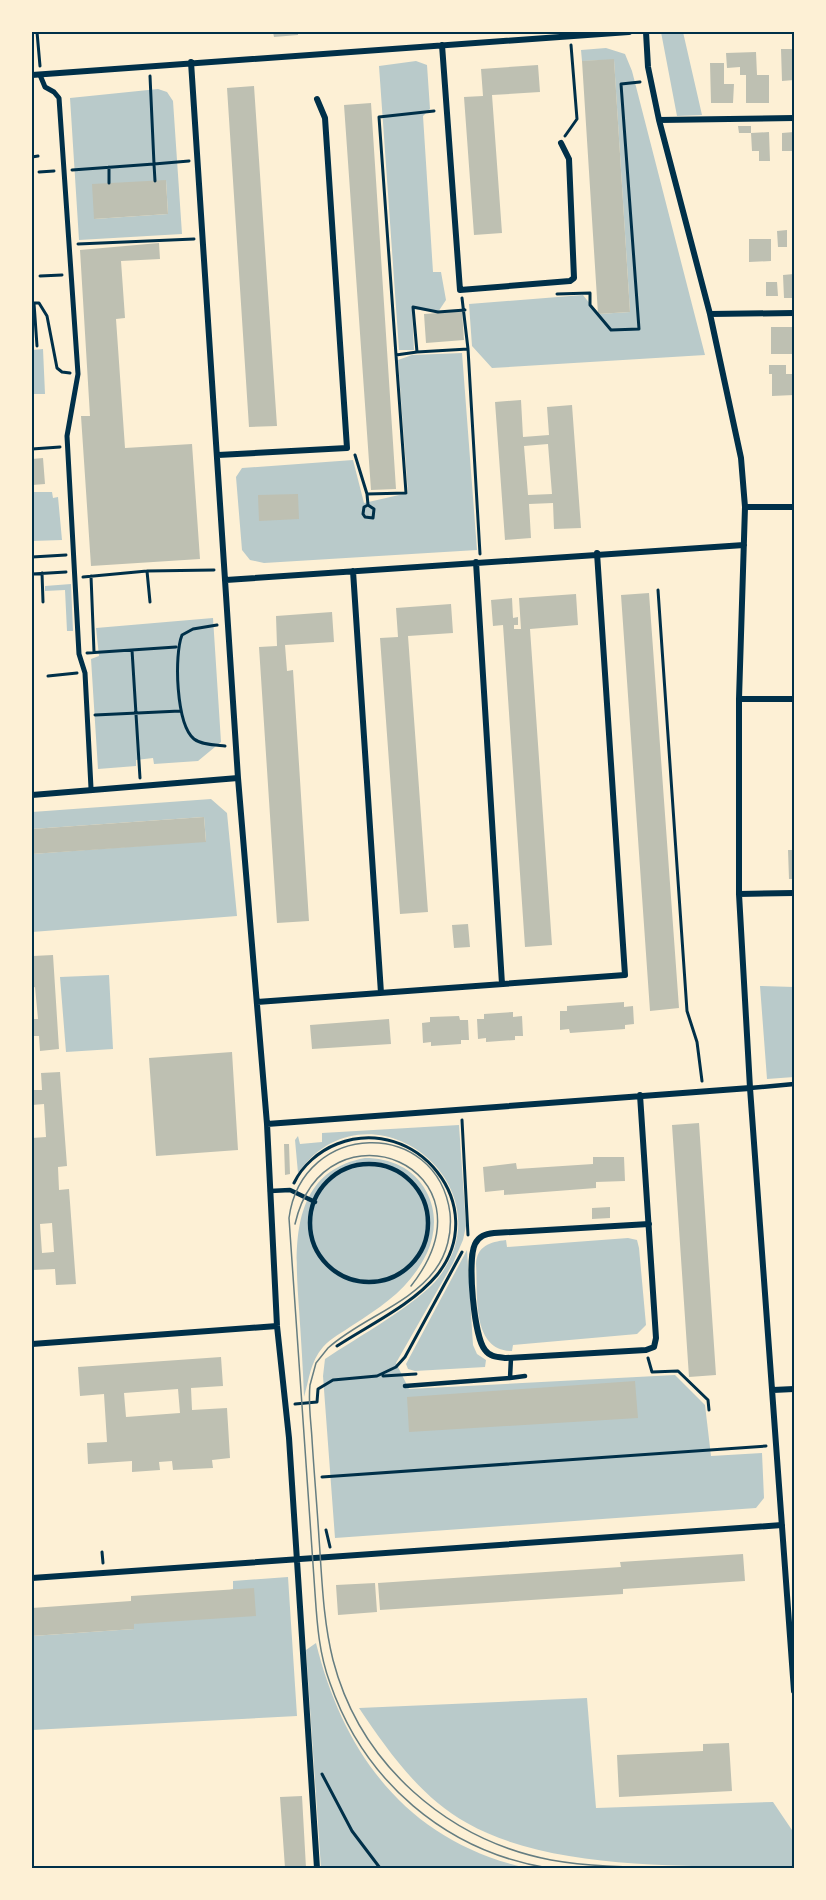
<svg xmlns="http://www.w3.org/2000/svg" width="826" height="1900" viewBox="0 0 826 1900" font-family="Barlow,sans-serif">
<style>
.green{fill:#b9caca;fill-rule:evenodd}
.building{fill:#bec0b2;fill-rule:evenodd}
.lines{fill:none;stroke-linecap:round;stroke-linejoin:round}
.path{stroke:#003049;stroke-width:3}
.service{stroke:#003049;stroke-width:4.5}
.pedestrian{stroke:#003049;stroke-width:5}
.minor{stroke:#003049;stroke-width:6}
.tram{stroke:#657d81;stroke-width:1.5}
.neatline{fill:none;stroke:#003049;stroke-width:2}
</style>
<rect width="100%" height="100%" fill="#fdf0d5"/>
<path class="green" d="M 661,32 L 683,32 L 702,115 L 677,116 Z
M 606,48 L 625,54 L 632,71 L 705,355 L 492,368 L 472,346 L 469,304 L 583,295 L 598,314 L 630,312 L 614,60 L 582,61 L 581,50 Z
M 416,61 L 427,65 L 430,109 L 423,116 L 433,272 L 441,272 L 446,300 L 438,312 L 412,309 L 414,350 L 399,350 L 379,66 Z
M 158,89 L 167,92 L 173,101 L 182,234 L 79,240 L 70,98 ZM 166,180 L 168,214 L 94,219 Z
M 43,349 L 45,394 L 32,394 L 32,350 Z
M 462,353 L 477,550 L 264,563 L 250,560 L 242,550 L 236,477 L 242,468 L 353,460 L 364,503 L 408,493 L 398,360 L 412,355 Z
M 32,492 L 52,492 L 53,498 L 58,497 L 62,540 L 32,541 Z
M 71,584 L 73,631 L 67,631 L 65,590 L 45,591 L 45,586 Z
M 213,618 L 221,742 L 198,761 L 154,764 L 153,758 L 136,760 L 136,766 L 98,769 L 91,659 L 99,656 L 96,628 Z
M 211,799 L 227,813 L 237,916 L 32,932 L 32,854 L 206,841 L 204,817 L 32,829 L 32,812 Z
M 109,975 L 113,1049 L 66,1052 L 60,977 Z
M 760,986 L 794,987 L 794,1077 L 767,1079 Z
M 459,1125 L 466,1226 L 463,1240 L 453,1263 L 396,1363 L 409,1389 L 675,1375 L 705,1405 L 711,1456 L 762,1453 L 764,1498 L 756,1508 L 335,1538 L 323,1376 L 325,1359 C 356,1338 418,1304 439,1277 C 510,1183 368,1075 298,1173 L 295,1140 L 298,1136 L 300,1144 L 322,1142 L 322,1133 Z
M 365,1158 C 390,1158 414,1168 426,1191 C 437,1211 436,1233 427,1253 C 410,1288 384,1305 353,1325 C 343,1332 331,1338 323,1347 C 310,1362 309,1380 304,1397 C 303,1368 301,1339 299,1309 C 295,1250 288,1172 365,1158 Z
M 628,1238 L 637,1240 L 639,1248 L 646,1325 L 637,1334 L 513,1345 L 512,1351 C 471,1351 478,1294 476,1264 C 477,1246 490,1242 506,1240 L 507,1247 Z
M 467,1250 L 473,1345 L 477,1354 L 486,1360 L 485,1367 L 415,1371 L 408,1369 L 406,1364 Z
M 288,1577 L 297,1716 L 32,1730 L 32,1636 L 134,1629 L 134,1624 L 233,1589 L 233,1581 Z
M 316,1643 C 344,1756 409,1842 527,1868 L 321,1868 L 306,1650 Z
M 587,1698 L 596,1808 L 773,1802 L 794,1833 L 794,1868 C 695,1864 555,1873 467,1823 C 420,1797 388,1751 359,1708 Z"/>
<path class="building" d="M 273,32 L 298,32 L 298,35 L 274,37 Z
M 781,49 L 794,49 L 794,80 L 782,81 Z
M 756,52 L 757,75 L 769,75 L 769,103 L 746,103 L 746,75 L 740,75 L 740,67 L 727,68 L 726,53 Z
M 614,59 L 630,312 L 598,314 L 582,61 Z
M 710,63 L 724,63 L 724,84 L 734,84 L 733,103 L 711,103 Z
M 538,65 L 540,92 L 492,95 L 502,233 L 474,235 L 464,97 L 483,96 L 481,69 Z
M 254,86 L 277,426 L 249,427 L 227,88 Z
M 371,103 L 396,489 L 371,490 L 344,105 Z
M 738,126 L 751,126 L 751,133 L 769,132 L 770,161 L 759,161 L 759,151 L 752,151 L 751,133 L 739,133 Z
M 794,132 L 794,151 L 782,151 L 782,133 Z
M 166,180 L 168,214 L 94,219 L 92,184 Z
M 787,230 L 787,247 L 778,247 L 777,231 Z
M 749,239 L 771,239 L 771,261 L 749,262 Z
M 159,243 L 160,259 L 121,261 L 125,318 L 116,319 L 125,448 L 192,444 L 200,559 L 91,566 L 81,416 L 90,416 L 80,250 Z
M 794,274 L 794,298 L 784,298 L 783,275 Z
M 766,282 L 777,282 L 778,296 L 766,296 Z
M 462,311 L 464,340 L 426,343 L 424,314 Z
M 771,327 L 794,327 L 794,354 L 771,354 Z
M 769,365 L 786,365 L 786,374 L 794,374 L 794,395 L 772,396 L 772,374 L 769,374 Z
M 521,400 L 523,437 L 549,435 L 547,407 L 572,405 L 581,528 L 554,529 L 553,503 L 529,504 L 531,538 L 505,540 L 495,402 ZM 548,444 L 552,494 L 528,495 L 524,446 Z
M 43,458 L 45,484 L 32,485 L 32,459 Z
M 298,494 L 299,519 L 259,521 L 258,495 Z
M 649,593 L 679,1008 L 650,1011 L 621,595 Z
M 576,594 L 578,625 L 530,629 L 552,945 L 525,947 L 503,625 L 493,626 L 491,600 L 512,598 L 513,618 L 518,617 L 518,625 L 514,625 L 514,629 L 521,629 L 519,598 Z
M 451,604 L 453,633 L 408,636 L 428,912 L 400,914 L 380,638 L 398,637 L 396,608 Z
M 332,612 L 334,642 L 285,645 L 287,671 L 293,670 L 309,921 L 277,923 L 259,647 L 277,646 L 276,616 Z
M 204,817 L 206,842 L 32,854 L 32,829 Z
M 788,850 L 794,850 L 794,879 L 789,879 Z
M 468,924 L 470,947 L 454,948 L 452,925 Z
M 53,955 L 59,1049 L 40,1051 L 39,1036 L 32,1036 L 32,1019 L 38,1019 L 35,987 L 32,988 L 33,956 Z
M 624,1002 L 624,1007 L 633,1006 L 634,1024 L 625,1025 L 625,1029 L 570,1033 L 569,1029 L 560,1030 L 560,1011 L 567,1011 L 567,1006 Z
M 513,1012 L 513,1017 L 522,1016 L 523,1036 L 515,1036 L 515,1040 L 486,1042 L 486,1038 L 478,1039 L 477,1019 L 484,1019 L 484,1014 Z
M 459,1016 L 460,1020 L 468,1020 L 469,1040 L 461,1040 L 461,1044 L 431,1046 L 431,1042 L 423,1043 L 422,1023 L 430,1022 L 430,1017 Z
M 389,1019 L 391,1044 L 312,1049 L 310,1025 Z
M 232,1052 L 238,1150 L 156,1156 L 149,1058 Z
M 60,1072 L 67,1166 L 58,1167 L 59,1190 L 69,1189 L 76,1284 L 56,1285 L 55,1269 L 32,1270 L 32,1138 L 46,1137 L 44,1104 L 32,1105 L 32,1090 L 42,1090 L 41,1073 ZM 52,1223 L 54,1252 L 42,1253 L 40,1224 Z
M 699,1123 L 716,1375 L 689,1377 L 672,1125 Z
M 284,1144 L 289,1144 L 290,1174 L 285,1175 Z
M 593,1157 L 624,1157 L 625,1181 L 596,1182 L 596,1188 L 504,1195 L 504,1190 L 485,1192 L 483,1167 L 516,1163 L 517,1169 L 593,1164 Z
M 610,1207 L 610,1218 L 592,1219 L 592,1208 Z
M 221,1357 L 223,1386 L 191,1388 L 192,1410 L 227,1408 L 230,1458 L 212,1460 L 213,1468 L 173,1470 L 172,1461 L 159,1462 L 160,1470 L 132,1472 L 132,1461 L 88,1464 L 87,1443 L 107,1442 L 104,1394 L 80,1396 L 78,1367 ZM 178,1389 L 180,1413 L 126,1417 L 124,1393 Z
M 635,1381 L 638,1418 L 409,1432 L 407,1397 Z
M 743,1554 L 745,1581 L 623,1589 L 623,1594 L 380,1610 L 378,1583 L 621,1567 L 620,1562 Z
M 375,1583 L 377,1612 L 338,1615 L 336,1585 Z
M 254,1588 L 256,1616 L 134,1624 L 134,1629 L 32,1636 L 32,1608 L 131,1601 L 131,1596 Z
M 729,1743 L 732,1791 L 619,1797 L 617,1755 L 703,1751 L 703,1744 Z
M 302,1796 L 306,1868 L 285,1868 L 280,1797 Z"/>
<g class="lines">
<path class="path" d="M 37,32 L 40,66
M 565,136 L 577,119 L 571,45
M 32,157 L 38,156
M 109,167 L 109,183
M 72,170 L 154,164 L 150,76
M 39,172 L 54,171
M 155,181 L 154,164 L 189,161
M 78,244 L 194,239
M 40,276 L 62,275
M 557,294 L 590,293 L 590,305 L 611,330 L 639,329 L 621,84 L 640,82
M 462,298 L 468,349 L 480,554
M 32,303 L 34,303 L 37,346
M 34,303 L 39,303 L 47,316 L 57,368 L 62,372 L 70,373
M 465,310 L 438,312 L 413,307 L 417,352 L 468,349
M 396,355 L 379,117 L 434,111
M 32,449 L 60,447
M 355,455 L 367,494 L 406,493 L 396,355 L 417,352
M 367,494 L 368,505 L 364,507 L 363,514 L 365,517 L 373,518 L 374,509 L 368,505
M 32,557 L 66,555
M 147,571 L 150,602
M 42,573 L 43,602
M 32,574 L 66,572
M 91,576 L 94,652
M 83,577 L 147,571 L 214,570
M 658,590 L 687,1011 L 697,1042 L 702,1081
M 217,625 L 193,629 L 182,635 C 174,655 176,724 194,739 C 202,745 215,745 225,746
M 132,650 L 140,778
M 87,653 L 176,647
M 48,676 L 77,673
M 95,715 L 180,711
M 462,1120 L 468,1235
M 294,1183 C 302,1166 319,1151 337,1144 C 416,1113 492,1206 437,1275 C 412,1305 369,1325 337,1346
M 648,1358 L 652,1372 L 678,1371 L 708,1400 L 709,1410
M 377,1376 L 396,1367 L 405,1357 L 462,1252
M 383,1376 L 416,1374
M 295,1404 L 317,1402 L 318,1389 L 333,1380 L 377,1376
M 322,1477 L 766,1446
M 326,1530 L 330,1547
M 102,1552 L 103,1563
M 322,1774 L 352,1831 L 380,1868"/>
<path class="service" d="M 750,1088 L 794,1084
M310 1223a59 59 0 1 1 118 0a59 59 0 1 1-118 0Z
M 270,1191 L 290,1190 L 315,1202
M 510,1378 L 525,1376
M 405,1386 L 510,1378 L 511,1358"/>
<path class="pedestrian" d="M 40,75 L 45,87 L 54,92 L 59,98 L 78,374 L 67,436 L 79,654 L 85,673 L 91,788"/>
<path class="minor" d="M 646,32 L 648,67 L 659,120 L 710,314 L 741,458 L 745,507 L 739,699 L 739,894 L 750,1088 L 794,1691
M 442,45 L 460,290 L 570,281 L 574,278 L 569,159 L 561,143
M 191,62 L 238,778 L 267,1124 L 277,1326 L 289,1438 L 317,1868
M 32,75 L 629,32
M 659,120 L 794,118
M 710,314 L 794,313
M 218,455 L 347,448 L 325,118 L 317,99
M 745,507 L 794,507
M 476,562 L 502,984
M 353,571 L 381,993
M 226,580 L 744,545
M 739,699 L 794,699
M 32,795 L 238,778
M 739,894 L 794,893
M 257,1002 L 625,975 L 597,553
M 640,1095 L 656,1338 L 654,1347 L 646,1350 L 506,1358 C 497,1357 490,1357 485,1350 C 474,1337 467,1260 475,1244 C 479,1236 485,1234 494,1233 L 649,1224
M 267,1124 L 750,1088
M 32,1344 L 277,1326
M 773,1390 L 794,1389
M 32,1578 L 782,1525"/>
<path class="tram" d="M 295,1224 C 325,1095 504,1167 411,1286
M 548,1868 C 445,1851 364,1781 330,1683 C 319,1654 317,1623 315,1593 L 289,1218 C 302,1120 437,1117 450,1213 C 452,1233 447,1254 435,1270 C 409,1305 360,1319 328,1348 L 316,1363 L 310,1385 C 308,1403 311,1421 312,1439 C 314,1472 317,1505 319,1538 C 322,1579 323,1620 333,1660 C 360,1764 447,1840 551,1860 C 596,1868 642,1867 687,1868"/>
</g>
<rect width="826" height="1900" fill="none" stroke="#fdf0d5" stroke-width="66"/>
<rect x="33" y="33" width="760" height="1834" class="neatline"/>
</svg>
